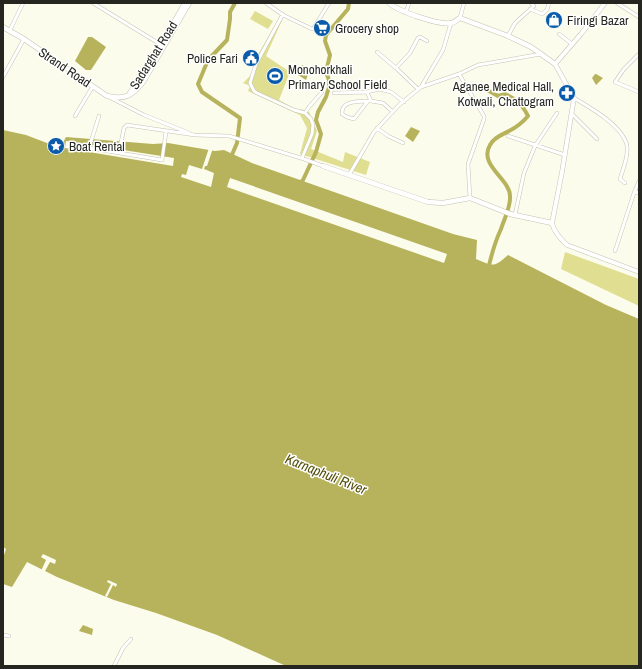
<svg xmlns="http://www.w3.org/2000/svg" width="642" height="669" viewBox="0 0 642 669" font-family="'Archivo Narrow',sans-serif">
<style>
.green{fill:#e0de90}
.water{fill:#b7b35c}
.pier{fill:#fcfcec}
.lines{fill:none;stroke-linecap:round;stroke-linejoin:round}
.canal{stroke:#b7b35c;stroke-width:4}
.minor-casing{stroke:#c3c3b3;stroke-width:4}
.tertiary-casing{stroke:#c3c3b3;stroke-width:5}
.secondary-casing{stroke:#c3c3b3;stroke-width:5.5}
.minor{stroke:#fff;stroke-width:3}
.tertiary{stroke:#fff;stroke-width:4}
.secondary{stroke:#fff;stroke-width:4.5}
.labels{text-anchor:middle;stroke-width:3;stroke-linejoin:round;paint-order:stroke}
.poi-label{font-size:13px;fill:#262620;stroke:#fff;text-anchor:start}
.street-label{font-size:13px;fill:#262620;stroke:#fff}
.water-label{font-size:14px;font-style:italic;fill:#514e09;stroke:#fff}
</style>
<rect width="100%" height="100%" fill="#fcfcec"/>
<path class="green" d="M 255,11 L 273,21 L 268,29 L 250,19 Z
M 280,16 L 283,18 L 266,56 L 290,72 L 279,100 L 299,111 L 301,109 L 309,112 L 317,131 L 311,149 L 343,162 L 345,152 L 370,162 L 366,175 L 300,154 L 307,128 L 300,115 L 248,91 L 250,86 L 243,83 L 252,74 L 255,60 Z
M 565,252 L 639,279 L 639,306 L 561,269 Z"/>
<path class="water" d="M 88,37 L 92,37 L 106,47 L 91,70 L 86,70 L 75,61 Z
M 302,65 L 310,69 L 306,80 L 298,75 Z
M 595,74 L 596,74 L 603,78 L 596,85 L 592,78 Z
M 411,127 L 420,131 L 413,142 L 405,136 Z
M 3,130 L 26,135 L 60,148 L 66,137 L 153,144 L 168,143 L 215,151 L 224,150 L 252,163 L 453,234 L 477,240 L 476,259 C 493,266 494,268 508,255 L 606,305 L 639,319 L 639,666 L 286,666 L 217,635 L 156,613 L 114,600 L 57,577 L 27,562 L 12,587 L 3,584 L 3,558 L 6,549 L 3,547 Z
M 83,625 L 93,629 L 92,635 L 79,631 Z"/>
<path class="pier" d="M 66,141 L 174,158 L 173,166 L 65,148 Z
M 209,148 L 213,148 L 207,166 L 205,166 L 204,169 L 214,173 L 211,187 L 181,177 L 182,174 L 186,175 L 189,165 L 202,169 Z
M 230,178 L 447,254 L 444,263 L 227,187 Z
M 43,554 L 56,560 L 55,564 L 50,562 L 44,573 L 41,571 L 46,560 L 41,557 Z
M 108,580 L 117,584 L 116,587 L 113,585 L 107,597 L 105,596 L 111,584 L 107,582 Z"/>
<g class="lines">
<path class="canal" d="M 487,90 L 498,96 L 505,94 C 516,99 522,104 528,116 C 523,122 517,127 509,131 C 502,135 494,137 490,145 C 478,165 510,179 510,196 C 511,207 504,219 501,229 C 495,242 491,256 488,270
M 231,157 L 237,143 L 240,118 L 202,92 L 198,84 L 208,60 L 227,40 L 230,19 L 230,12 L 235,3
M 300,183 L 303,180 L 316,152 L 321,134 L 316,120 L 318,112 L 326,97 L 329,87 L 329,80 L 326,72 L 330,55 L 325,41 L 326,35 L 348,9 L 349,3"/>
<g class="minor-casing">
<path id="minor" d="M 93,3 L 163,46
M 266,3 L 283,15 L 312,29 L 313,29 L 329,3
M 617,3 L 639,17
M 530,9 L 542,14 L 547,10 L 549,3
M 406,12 L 409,3
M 283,14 L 256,64 L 250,83 L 254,91 L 257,93 L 294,110 L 305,113 L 311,119 L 313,125 L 312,134 L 302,158
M 460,18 L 464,3
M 10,30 L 23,3
M 559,34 L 572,44
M 508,36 L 515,23 L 534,6 L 531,3
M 377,52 L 396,68 L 418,89
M 639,54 L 624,69 L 615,82 L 639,92
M 396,68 L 410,53 L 418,38 L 420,37 L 427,41
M 3,77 L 24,39
M 421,87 L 443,50 L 451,23
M 367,92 L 371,101 L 383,103 L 393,112
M 334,93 L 367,92 L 379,89 L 391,92 L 404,102
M 111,98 L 144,115 L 189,133
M 574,98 C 591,108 619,124 626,142 C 630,152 623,169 620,179 L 625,183
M 368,101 L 354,119 L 347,117 L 342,114 C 341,100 359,102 368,101 L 371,101
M 305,113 L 309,107 L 322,92
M 572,114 L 597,139
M 75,116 L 93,86
M 99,116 L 89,148 L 162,160 L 166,132
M 377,128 L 388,136 L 403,143
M 508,136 L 565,155
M 119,153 L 124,128 L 127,125 L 195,135 L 229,136 L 304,159 L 323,166
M 349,175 L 374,132 L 399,105 L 421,87 L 459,74
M 639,181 L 634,193 L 639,192
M 470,198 L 468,164 L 484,119 L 484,116 L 459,74 L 478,65 L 541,54
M 515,215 L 524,173 L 535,146 L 557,113
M 615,251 L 634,193
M 3,635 L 9,636
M 114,666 L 123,648 L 131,639"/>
</g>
<g class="tertiary-casing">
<path id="tertiary" d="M 605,3 L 581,34 L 555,64 L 574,98 L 562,172 L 552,223 C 554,232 560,238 567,245 L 639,272"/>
</g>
<g class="secondary-casing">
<path id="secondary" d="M 389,3 C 398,11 440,26 452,23 C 455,22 458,19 460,18 L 508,36 L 531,47 L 555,64
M 173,24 L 185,3
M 3,27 L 24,39 L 107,96 C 125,100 132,96 143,82 L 189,3
M 130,93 L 160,46
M 323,166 L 428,202 L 443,203 L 470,198 L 510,214 L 552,223"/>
</g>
<use href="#minor" class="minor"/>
<use href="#tertiary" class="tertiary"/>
<use href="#secondary" class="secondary"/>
</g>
<defs>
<g id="shop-disc" transform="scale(0.9)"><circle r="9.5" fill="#0a5ba9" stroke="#fff"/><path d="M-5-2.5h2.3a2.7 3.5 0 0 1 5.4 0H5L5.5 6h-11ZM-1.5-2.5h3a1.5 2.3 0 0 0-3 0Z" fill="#fff"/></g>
<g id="supermarket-disc" transform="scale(0.9)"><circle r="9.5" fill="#0a5ba9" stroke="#fff"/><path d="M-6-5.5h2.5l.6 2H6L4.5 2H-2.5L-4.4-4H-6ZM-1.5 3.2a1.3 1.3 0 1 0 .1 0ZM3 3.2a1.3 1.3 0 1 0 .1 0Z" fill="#fff"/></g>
<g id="civic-disc" transform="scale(0.9)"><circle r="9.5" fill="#0a5ba9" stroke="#fff"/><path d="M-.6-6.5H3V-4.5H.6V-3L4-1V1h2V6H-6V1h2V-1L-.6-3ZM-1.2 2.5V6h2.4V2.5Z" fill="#fff"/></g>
<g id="stadium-disc" transform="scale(0.9)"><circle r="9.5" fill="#0a5ba9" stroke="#fff"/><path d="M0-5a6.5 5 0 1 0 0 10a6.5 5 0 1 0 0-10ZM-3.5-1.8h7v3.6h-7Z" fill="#fff"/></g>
<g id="pharmacy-disc" transform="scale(0.9)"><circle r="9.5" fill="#0a5ba9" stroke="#fff"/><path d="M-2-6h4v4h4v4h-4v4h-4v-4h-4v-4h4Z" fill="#fff"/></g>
<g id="sight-disc" transform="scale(0.9)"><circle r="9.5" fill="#0a5ba9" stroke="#fff"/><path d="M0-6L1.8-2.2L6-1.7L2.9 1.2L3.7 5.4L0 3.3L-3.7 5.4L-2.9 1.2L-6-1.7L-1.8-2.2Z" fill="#fff"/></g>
</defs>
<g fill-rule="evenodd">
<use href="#shop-disc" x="554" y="20"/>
<use href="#supermarket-disc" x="322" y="28"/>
<use href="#civic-disc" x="251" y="58"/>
<use href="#stadium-disc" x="275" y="76"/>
<use href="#pharmacy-disc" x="567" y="93"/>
<use href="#sight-disc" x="56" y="146"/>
</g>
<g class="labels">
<g class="poi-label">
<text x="567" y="25">Firingi Bazar</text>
<text x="335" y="33">Grocery shop</text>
<text x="238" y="63" text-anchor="end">Police Fari</text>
<text x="288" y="74">Monohorkhali<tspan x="288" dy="15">Primary School Field</tspan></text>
<text x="554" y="91" text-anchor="end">Aganee Medical Hall,<tspan x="554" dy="15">Kotwali, Chattogram</tspan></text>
<text x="69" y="151">Boat Rental</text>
</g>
<g class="street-label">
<text transform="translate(153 55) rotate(-58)" y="5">Sadarghat Road</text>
<text transform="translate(65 67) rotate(34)" y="5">Strand Road</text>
</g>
<g class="water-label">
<text transform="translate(326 474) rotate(22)" y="5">Karnaphuli River</text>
</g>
</g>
<rect width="642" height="669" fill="none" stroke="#262620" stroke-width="8"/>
</svg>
